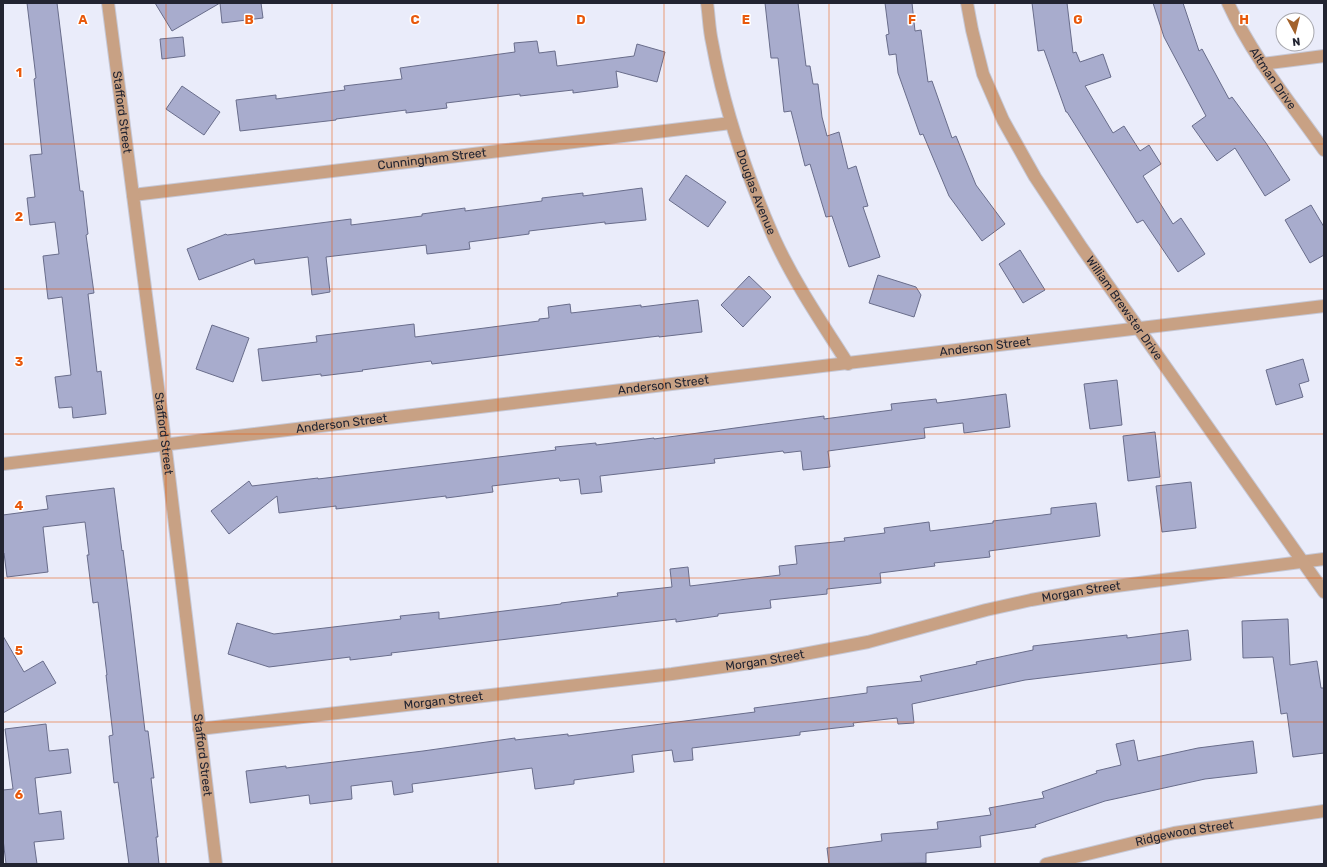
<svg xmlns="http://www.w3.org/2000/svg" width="1327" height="867" viewBox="0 0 1327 867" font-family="Rubik,sans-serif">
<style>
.building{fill:#a8accd;stroke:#696d8b}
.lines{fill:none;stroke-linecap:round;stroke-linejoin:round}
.minor-casing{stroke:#c6c8d6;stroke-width:14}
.tertiary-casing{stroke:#c6c8d6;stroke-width:14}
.minor{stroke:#c8a184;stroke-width:12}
.tertiary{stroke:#c8a184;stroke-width:12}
.grid{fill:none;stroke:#e8590c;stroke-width:1;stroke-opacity:0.55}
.labels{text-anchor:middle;stroke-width:3;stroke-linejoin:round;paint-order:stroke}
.street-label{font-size:12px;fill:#222431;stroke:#fff}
.grid-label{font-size:13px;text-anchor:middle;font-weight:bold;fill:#e8590c;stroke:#fff;stroke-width:3;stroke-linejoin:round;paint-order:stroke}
</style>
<rect width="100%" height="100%" fill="#eaecfa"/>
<path class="building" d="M 27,3 L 57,3 L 80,191 L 83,191 L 88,234 L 86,235 L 94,293 L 88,294 L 97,372 L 101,371 L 106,414 L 73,418 L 72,407 L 59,408 L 55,377 L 71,375 L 62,297 L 48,299 L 43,256 L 59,254 L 55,222 L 30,225 L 27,198 L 35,197 L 30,155 L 42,154 L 34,79 L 36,78 Z
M 155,3 L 261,3 L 263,18 L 222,23 L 220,3 L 172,31 Z
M 765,3 L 798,3 L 806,66 L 810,66 L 813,84 L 818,84 L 822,117 L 827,136 L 839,132 L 848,169 L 856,166 L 868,206 L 863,207 L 880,257 L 849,267 L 832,216 L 826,217 L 810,164 L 805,166 L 791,111 L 784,112 L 778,58 L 771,58 Z
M 885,3 L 912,3 L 915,31 L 921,30 L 928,82 L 932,81 L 952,138 L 956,136 L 976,185 L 1005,224 L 982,241 L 949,196 L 923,134 L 920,135 L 898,73 L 896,54 L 889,55 L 886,35 L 889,34 Z
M 1032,3 L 1067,3 L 1073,53 L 1076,52 L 1080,62 L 1103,54 L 1111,77 L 1085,86 L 1113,133 L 1124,126 L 1140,151 L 1149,145 L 1161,164 L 1143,176 L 1173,224 L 1181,218 L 1205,254 L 1178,272 L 1143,220 L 1137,223 L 1067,112 L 1066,112 L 1044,50 L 1038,51 Z
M 1153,3 L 1183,3 L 1199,51 L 1202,49 L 1229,99 L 1232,97 L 1266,143 L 1290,180 L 1265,196 L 1235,148 L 1217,161 L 1192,126 L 1206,116 L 1164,37 Z
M 183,37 L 185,56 L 162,59 L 160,39 Z
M 537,41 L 539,53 L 555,51 L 557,66 L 634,56 L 637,44 L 665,52 L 657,82 L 616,71 L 618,87 L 573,93 L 573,90 L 520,96 L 520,94 L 446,103 L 447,108 L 406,113 L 406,110 L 336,119 L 336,120 L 240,131 L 236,100 L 276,95 L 276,99 L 345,90 L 344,86 L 402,79 L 400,68 L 515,52 L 514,43 Z
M 182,86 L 220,112 L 204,135 L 166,109 Z
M 686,175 L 726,202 L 708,227 L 669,200 Z
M 642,188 L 646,220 L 605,224 L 605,222 L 529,231 L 529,234 L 469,242 L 470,249 L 427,254 L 426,245 L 326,257 L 330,292 L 312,295 L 308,257 L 255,264 L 254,259 L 199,280 L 187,249 L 226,234 L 227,235 L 351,219 L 351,225 L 422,216 L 422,214 L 465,208 L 465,211 L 542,201 L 542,198 L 583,193 L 583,196 Z
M 1311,205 L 1324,227 L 1324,255 L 1310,263 L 1285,220 Z
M 1020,250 L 1045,290 L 1023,303 L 999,264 Z
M 878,275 L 916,287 L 921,295 L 914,317 L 869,303 Z
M 749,276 L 771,297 L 743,327 L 721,305 Z
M 698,300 L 702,332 L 659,337 L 659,336 L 432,364 L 431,361 L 362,370 L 363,371 L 321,376 L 321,374 L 262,381 L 258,349 L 317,342 L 316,336 L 414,324 L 415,337 L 539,321 L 539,319 L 549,318 L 548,307 L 570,304 L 571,313 L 641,305 L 641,307 Z
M 212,325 L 249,338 L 233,382 L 196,369 Z
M 1303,359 L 1309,381 L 1299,384 L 1303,397 L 1276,405 L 1266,370 Z
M 1117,380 L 1122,425 L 1090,429 L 1084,384 Z
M 1006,394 L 1010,427 L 964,433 L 963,423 L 924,428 L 925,438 L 828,451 L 830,467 L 803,470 L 801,451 L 784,453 L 783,451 L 714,459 L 715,463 L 600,476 L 602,492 L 581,494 L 579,479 L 560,481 L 559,478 L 492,486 L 493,492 L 446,498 L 446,496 L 336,509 L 336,506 L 279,513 L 277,496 L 229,534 L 211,511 L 249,481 L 252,486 L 318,478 L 318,479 L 556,450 L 555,447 L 596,443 L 596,445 L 654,438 L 654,439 L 824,416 L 824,419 L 892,410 L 891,404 L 936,399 L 937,403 Z
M 1155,432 L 1160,477 L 1128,481 L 1123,436 Z
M 1191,482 L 1196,528 L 1162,532 L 1156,486 Z
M 114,488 L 122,551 L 123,550 L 131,613 L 145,731 L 148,731 L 154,778 L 151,778 L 158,837 L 156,837 L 159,864 L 129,864 L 118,782 L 114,783 L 109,736 L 113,735 L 106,675 L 107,675 L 98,602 L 93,603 L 87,555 L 89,555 L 85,522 L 43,527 L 48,572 L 7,577 L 4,553 L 3,553 L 3,515 L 48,509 L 46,496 Z
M 1096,503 L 1100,536 L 989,551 L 990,557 L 934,563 L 935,566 L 880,573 L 881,583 L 827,589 L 827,594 L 770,600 L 771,608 L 718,614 L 718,616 L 676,622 L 676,619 L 391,653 L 392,655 L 350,660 L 350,657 L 269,667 L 228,654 L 237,623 L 274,634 L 401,619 L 400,616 L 439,612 L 439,619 L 561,604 L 561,603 L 618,596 L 617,593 L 672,587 L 670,569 L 688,567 L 690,586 L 780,575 L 779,566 L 797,564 L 795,546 L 845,541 L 844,538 L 885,533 L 884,528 L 929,522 L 930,531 L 993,523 L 993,521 L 1051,514 L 1051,508 Z
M 1288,619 L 1290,665 L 1317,661 L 1321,688 L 1324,688 L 1324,753 L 1293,757 L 1287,713 L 1281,714 L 1273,657 L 1243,658 L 1242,621 Z
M 1188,630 L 1191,660 L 1025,680 L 912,704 L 914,723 L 898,724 L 897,718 L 853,723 L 854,726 L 800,732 L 800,735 L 692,748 L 693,760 L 674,762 L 672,750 L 632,755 L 634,772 L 574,780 L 574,784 L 535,789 L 532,768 L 412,784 L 413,792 L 394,795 L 392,781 L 351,786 L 352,799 L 310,804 L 309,795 L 250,803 L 246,771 L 286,766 L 286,768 L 423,751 L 515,738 L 515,740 L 568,734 L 568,736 L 755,712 L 754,708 L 867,693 L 867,687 L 922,681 L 920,676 L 977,664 L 976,662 L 1033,650 L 1033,646 L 1127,635 L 1127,638 Z
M 3,636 L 24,672 L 43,661 L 56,683 L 3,713 Z
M 46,724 L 49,751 L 68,749 L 71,773 L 35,778 L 39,814 L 61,811 L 64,839 L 34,842 L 37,864 L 6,864 L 3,839 L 3,790 L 13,789 L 5,729 Z
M 1134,740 L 1138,761 L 1198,748 L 1253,741 L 1257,773 L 1205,779 L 1105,801 L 1035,825 L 1036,827 L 980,836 L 981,847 L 926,853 L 926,863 L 829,864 L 827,848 L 882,841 L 881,834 L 938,829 L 937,822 L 991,815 L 989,808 L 1044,798 L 1042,792 L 1097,773 L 1096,771 L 1121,765 L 1116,744 Z"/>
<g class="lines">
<g class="minor-casing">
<g id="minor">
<path id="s1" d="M 707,3 C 709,16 709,29 712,42 C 724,109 747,176 774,238 C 794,282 822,323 848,364"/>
<path id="s2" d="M 1228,3 C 1252,56 1290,102 1324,150"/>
<path d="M 1262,64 L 1324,56"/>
<path id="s3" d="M 133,195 L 731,123"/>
<path id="s4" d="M 3,464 L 1324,306"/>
<path id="s5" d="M 199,729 L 672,674 L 772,660 L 868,642 L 986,610 L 1031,600 L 1093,589 L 1324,559"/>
<path id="s6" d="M 1046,864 L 1174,833 L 1324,811"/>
</g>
</g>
<g class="tertiary-casing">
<g id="tertiary">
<path id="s7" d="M 108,3 L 163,426 L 216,864"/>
<path id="s8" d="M 967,3 L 972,30 L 983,74 L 1003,120 L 1035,177 L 1082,248 L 1324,592"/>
</g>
</g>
<use href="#minor" class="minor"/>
<use href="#tertiary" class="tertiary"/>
</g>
<path class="grid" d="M 166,3 L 166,864M 332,3 L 332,864M 498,3 L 498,864M 664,3 L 664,864M 829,3 L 829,864M 995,3 L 995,864M 1161,3 L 1161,864M 3,144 L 1324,144M 3,289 L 1324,289M 3,434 L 1324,434M 3,578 L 1324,578M 3,722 L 1324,722"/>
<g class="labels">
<g class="street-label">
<text dy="4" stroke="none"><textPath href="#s2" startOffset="88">Altman Drive</textPath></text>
<text dy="4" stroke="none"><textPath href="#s7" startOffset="110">Stafford Street</textPath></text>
<text dy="4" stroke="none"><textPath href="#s3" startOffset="301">Cunningham Street</textPath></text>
<text dy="4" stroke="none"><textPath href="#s1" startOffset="196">Douglas Avenue</textPath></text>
<text dy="4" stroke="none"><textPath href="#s8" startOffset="347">William Brewster Drive</textPath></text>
<text dy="4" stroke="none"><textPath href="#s4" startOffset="989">Anderson Street</textPath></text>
<text dy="4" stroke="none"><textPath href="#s4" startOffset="665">Anderson Street</textPath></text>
<text dy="4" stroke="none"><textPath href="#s4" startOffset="341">Anderson Street</textPath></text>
<text dy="4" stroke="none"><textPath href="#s7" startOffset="434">Stafford Street</textPath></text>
<text dy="4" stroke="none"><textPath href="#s5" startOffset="894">Morgan Street</textPath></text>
<text dy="4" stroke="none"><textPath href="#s5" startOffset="570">Morgan Street</textPath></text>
<text dy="4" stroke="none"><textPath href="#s5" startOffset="246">Morgan Street</textPath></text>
<text dy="4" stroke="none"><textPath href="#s7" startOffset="758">Stafford Street</textPath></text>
<text dy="4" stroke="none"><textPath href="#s6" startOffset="142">Ridgewood Street</textPath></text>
</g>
</g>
<g class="grid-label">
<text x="83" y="24">A</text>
<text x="249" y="24">B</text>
<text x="415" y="24">C</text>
<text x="581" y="24">D</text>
<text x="746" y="24">E</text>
<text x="912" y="24">F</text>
<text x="1078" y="24">G</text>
<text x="1244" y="24">H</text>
<text x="19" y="77">1</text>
<text x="19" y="221">2</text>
<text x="19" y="366">3</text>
<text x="19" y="510">4</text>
<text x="19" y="655">5</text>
<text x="19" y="799">6</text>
</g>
<rect width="1327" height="867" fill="none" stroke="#222431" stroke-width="8"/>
<g transform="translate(1295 32) rotate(173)"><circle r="19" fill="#ffffff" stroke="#a7a7ad"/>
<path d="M0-3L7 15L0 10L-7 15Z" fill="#a3622c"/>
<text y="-6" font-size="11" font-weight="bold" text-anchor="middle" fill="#222431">N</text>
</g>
</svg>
